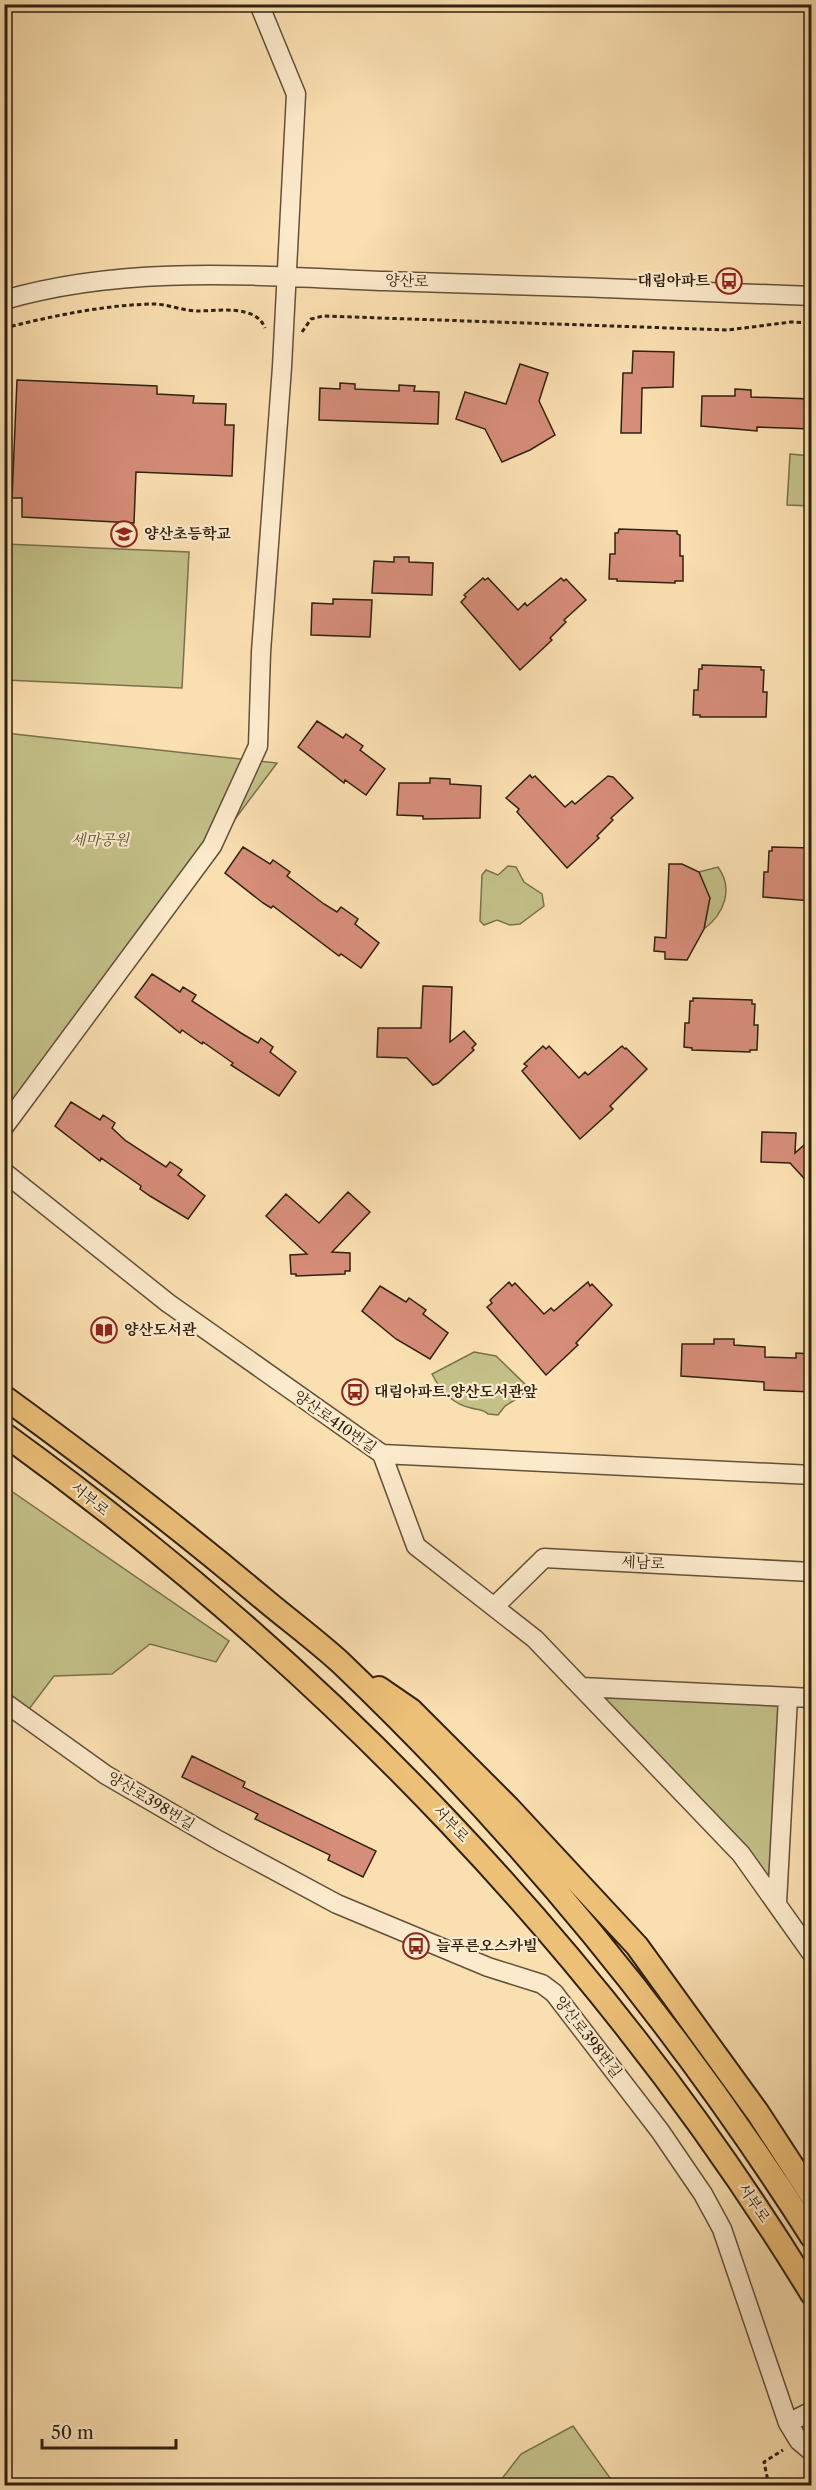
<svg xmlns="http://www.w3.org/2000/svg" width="816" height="2490" viewBox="0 0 816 2490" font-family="'Libre Caslon Text','Noto Serif KR',serif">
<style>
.green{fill:#c3c088;stroke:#79714c;stroke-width:1.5}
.building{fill:#d68d79;stroke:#2f2211;stroke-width:1.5}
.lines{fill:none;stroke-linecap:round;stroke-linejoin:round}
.minor-casing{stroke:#625139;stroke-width:21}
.major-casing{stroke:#2f2211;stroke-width:26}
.path{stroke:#2f2211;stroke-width:3;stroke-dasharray:4.5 3;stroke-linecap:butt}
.minor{stroke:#fceacc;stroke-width:18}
.major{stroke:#edc078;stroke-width:22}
.labels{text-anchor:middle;stroke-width:4.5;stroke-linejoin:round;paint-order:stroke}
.street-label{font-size:15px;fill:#2f2211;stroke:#fceacc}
.poi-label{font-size:15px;font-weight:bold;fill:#2f2211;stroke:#fceacc;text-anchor:start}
.park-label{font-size:15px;font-style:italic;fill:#5b5135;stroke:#fceacc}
</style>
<rect width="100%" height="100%" fill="#fadfb0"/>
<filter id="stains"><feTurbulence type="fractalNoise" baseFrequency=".00333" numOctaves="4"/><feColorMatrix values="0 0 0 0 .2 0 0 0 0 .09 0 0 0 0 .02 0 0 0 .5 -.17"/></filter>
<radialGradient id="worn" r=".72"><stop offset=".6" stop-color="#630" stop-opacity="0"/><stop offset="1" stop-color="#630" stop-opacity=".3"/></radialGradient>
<path class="green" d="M 790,454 L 811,456 L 811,506 L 787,505 Z
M 5,544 L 189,552 L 182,688 L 5,680 Z
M 5,733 L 277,763 L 5,1127 Z
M 508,866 L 516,867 L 524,882 L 542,894 L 544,906 L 520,924 L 510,925 L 497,920 L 484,925 L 480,921 L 482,875 L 486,870 L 498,875 Z
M 718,867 C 734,889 724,914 704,929 L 709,898 L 699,872 Z
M 474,1352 L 496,1356 L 529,1388 L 520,1397 L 505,1406 L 498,1415 L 488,1414 C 483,1409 478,1410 471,1408 C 452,1404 440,1390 432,1374 Z
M 4,1486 L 229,1641 L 216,1662 L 150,1644 L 112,1674 L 54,1676 L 23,1717 L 5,1702 Z
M 581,1687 L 788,1697 L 777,1903 Z
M 573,2426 L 615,2485 L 497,2485 L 521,2454 Z"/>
<path class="building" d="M 633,351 L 674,352 L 673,387 L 642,388 L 641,433 L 621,433 L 623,373 L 632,373 Z
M 520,364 L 548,373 L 539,401 L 555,435 L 530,450 L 502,462 L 485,429 L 456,419 L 465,392 L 506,404 Z
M 17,380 L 157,386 L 157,394 L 194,396 L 193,403 L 226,404 L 225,425 L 234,425 L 232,476 L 136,472 L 134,523 L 22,517 L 22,498 L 12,498 Z
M 340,383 L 355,384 L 355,389 L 399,391 L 399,385 L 415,386 L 414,391 L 439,392 L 438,424 L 319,420 L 320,388 L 340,389 Z
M 735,389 L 751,390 L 751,397 L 812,399 L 812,429 L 757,427 L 757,431 L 701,426 L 702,396 L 735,396 Z
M 619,529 L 677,531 L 677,534 L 680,535 L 680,556 L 683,556 L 683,581 L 675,581 L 675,583 L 617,581 L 617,579 L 609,579 L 610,554 L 615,554 L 615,533 L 618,533 Z
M 394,557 L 409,557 L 409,562 L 433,563 L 432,595 L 372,593 L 374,561 L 394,562 Z
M 483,578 L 485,580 L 488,578 L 518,610 L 525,603 L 527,606 L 561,578 L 564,581 L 566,579 L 586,600 L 564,620 L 566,622 L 550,638 L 552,640 L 520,670 L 461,602 L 466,597 L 464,595 Z
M 333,599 L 372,600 L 370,637 L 311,635 L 312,603 L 333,604 Z
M 702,665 L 761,667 L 761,670 L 764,670 L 763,692 L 767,692 L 766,717 L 700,717 L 700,715 L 693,715 L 694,690 L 698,690 L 699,669 L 702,669 Z
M 317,721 L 343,738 L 346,734 L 363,746 L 360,750 L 385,769 L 366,795 L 345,780 L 344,783 L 298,747 Z
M 530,775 L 532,778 L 535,776 L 565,807 L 572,801 L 575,804 L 608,776 L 613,777 L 633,798 L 611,818 L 613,820 L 597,836 L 599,838 L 567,868 L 517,812 L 519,809 L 506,798 Z
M 430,778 L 450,779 L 450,784 L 481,786 L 480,818 L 423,819 L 423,816 L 397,815 L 399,783 L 430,783 Z
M 243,847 L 270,864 L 273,860 L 290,872 L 287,876 L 324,904 L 337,912 L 341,907 L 358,919 L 355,924 L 379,943 L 361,968 L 341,954 L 339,956 L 273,906 L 271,908 L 263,903 L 225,873 Z
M 772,847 L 812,848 L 812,901 L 763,897 L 764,872 L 768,872 L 769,851 L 772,851 Z
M 669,864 L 682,864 L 699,872 L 710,898 L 704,929 L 687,960 L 665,959 L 665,952 L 654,951 L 655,937 L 666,938 Z
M 152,974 L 180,992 L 183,987 L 196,995 L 192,1001 L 241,1033 L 258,1043 L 261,1038 L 273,1047 L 270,1052 L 296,1072 L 279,1096 L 231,1065 L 233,1063 L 203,1042 L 202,1044 L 182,1030 L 180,1033 L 135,997 Z
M 423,986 L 452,987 L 450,1042 L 464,1031 L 476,1044 L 472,1048 L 474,1050 L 438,1083 L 433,1085 L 407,1058 L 377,1057 L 378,1028 L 421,1028 Z
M 693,998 L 752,1000 L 752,1004 L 755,1004 L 754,1025 L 758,1025 L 757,1050 L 750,1050 L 750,1052 L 692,1050 L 692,1048 L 684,1047 L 685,1023 L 689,1023 L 690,1001 L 693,1001 Z
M 543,1046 L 546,1049 L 549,1046 L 579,1078 L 585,1072 L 588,1075 L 622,1046 L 625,1049 L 626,1048 L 647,1069 L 610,1106 L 613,1109 L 580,1139 L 522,1071 L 527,1066 L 524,1064 Z
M 71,1102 L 100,1120 L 103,1115 L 115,1123 L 112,1128 L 126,1141 L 166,1167 L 170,1162 L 182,1170 L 178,1175 L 205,1196 L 188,1219 L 150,1196 L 140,1189 L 141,1186 L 101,1158 L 100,1161 L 55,1126 Z
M 762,1132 L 796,1133 L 795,1153 L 812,1138 L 812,1187 L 790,1163 L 761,1162 Z
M 348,1192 L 370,1212 L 332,1252 L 350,1253 L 350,1271 L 345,1271 L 345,1274 L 296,1276 L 296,1274 L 291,1274 L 290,1255 L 307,1254 L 266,1216 L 286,1194 L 319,1223 Z
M 509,1282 L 512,1286 L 515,1283 L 544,1314 L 551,1308 L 554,1311 L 588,1282 L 590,1286 L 592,1284 L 612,1305 L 576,1343 L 578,1345 L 546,1375 L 487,1307 L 492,1303 L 490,1300 Z
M 380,1286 L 406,1302 L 409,1298 L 426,1310 L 423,1314 L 448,1333 L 430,1359 L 396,1339 L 362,1311 Z
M 714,1339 L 734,1339 L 734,1345 L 765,1347 L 765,1357 L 796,1358 L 796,1353 L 812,1354 L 812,1392 L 764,1390 L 764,1382 L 681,1376 L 682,1344 L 714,1344 Z
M 192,1756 L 245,1782 L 243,1787 L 376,1851 L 363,1877 L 328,1860 L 330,1855 L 255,1819 L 258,1814 L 182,1777 Z"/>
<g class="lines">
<g class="minor-casing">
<path id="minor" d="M 4,300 C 127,264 258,276 384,281 C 527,285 669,290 812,296
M 4,1127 L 212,846 L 258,746 L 261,652 L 282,367 L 296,94 L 259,4
M 4,1172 L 168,1303 L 382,1454 L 812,1475
M 382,1454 L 416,1546 L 535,1639 L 741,1854 L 812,1954
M 494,1607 L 544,1558 L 812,1572
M 581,1687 L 812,1698
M 4,1702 L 106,1775 L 218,1840 L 337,1904 L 488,1967 L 542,1984 L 554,1993 L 660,2131 L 703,2194 L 722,2229 L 788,2423 L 799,2441 L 812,2452
M 777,1903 L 788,1697
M 788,2423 L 812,2411"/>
</g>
<g class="major-casing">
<path id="major" d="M 4,1397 C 92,1461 178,1527 260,1596 C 287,1619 316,1640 342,1664 C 521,1835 679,2028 812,2237
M 4,1434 C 324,1665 606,1957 812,2294
M 379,1688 L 411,1710 L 509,1808 L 637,1946 L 758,2113 L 812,2196"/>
</g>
<path class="path" d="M 4,328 C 53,316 103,305 153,304 C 168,304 183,311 198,311 C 218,311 256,304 265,328
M 302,332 L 311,319 L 323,316 L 728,330 L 791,322 L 812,323
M 769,2486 L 764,2462 L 783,2450"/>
<use href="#minor" class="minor"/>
<use href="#major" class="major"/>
</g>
<defs>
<g id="bus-ring" transform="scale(1.35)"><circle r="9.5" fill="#fceacc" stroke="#8f2418" stroke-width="1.5"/><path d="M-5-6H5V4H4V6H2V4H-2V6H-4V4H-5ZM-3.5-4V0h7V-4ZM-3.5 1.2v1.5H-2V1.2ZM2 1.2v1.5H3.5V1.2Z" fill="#8f2418"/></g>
<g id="school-ring" transform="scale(1.35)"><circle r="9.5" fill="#fceacc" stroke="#8f2418" stroke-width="1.5"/><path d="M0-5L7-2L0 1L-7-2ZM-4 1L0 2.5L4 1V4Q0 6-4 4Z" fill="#8f2418"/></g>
<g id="library-ring" transform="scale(1.35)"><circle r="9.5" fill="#fceacc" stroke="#8f2418" stroke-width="1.5"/><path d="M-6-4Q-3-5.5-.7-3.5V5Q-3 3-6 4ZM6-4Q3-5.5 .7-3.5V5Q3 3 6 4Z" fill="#8f2418"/></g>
</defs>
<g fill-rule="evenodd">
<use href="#bus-ring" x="729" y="281"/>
<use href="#school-ring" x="124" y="534"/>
<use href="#library-ring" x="104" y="1330"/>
<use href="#bus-ring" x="355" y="1392"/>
<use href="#bus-ring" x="416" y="1946"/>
</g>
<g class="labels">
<g class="street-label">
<text transform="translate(407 281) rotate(2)" y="5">양산로</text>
<text transform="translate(335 1422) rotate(35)" y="5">양산로410번길</text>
<text transform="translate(90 1499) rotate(39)" y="5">서부로</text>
<text transform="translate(643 1563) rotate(3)" y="5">세남로</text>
<text transform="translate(151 1801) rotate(31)" y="5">양산로398번길</text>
<text transform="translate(451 1824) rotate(46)" y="5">서부로</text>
<text transform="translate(588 2037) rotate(52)" y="5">양산로398번길</text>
<text transform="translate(754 2203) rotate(56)" y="5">서부로</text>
</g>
<g class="poi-label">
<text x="710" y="286" text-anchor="end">대림아파트</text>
<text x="144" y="539">양산초등학교</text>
<text x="124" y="1335">양산도서관</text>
<text x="374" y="1397">대림아파트.양산도서관앞</text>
<text x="436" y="1951">늘푸른오스카빌</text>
</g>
<g class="park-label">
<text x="100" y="845">세마공원</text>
</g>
</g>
<rect width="816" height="2490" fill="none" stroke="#fadfb0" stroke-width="24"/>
<rect x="6" y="6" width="804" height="2478" fill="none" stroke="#2f2211" stroke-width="3"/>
<rect x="12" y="12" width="792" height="2466" fill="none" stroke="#2f2211" stroke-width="1.5"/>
<path d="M42 2439v9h134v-9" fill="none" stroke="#2f2211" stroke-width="3"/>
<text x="51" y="2439" font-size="18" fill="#2f2211" stroke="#fceacc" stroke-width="4.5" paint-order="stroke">50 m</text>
<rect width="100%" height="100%" filter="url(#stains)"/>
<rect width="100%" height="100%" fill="url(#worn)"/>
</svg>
